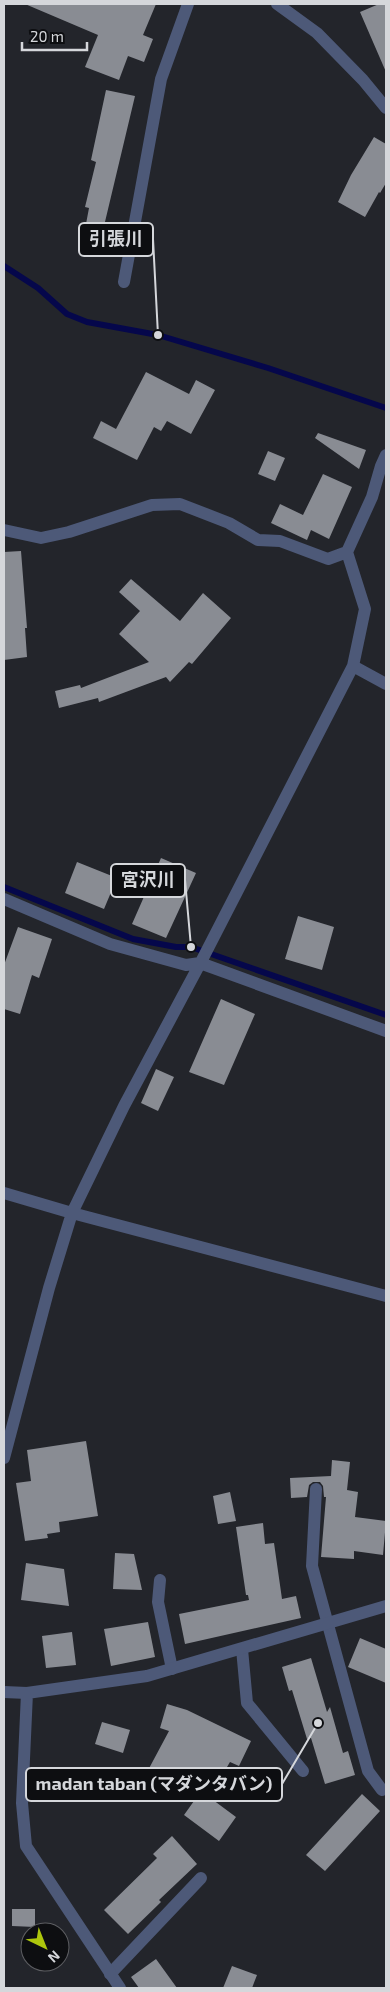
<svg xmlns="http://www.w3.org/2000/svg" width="390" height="1992" viewBox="0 0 390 1992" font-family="'Exo 2','Noto Sans JP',sans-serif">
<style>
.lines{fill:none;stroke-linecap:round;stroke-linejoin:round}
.stream{stroke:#05074b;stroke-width:6}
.building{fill:#898c93}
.service{stroke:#4d5978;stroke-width:12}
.minor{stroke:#4d5978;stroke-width:12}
.leader{fill:none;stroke:#d5d7db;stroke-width:2}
.callout-dot{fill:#d5d7db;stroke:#0d0e11;stroke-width:2}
.callout{fill:#0d0e11;stroke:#d5d7db;stroke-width:2}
.callout-label{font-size:18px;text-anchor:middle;font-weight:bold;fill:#d5d7db}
</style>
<rect width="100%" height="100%" fill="#23252b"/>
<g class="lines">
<path class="stream" d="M 4,266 L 38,288 L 67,314 L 87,322 L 158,335 L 268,368 L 386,408
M 4,887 L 133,939 L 176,947 L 191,947 L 386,1015"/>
</g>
<path class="building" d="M 25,4 L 156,4 L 143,35 L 153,39 L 144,62 L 128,56 L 119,80 L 85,67 L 98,35 Z
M 379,4 L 386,4 L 386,72 L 360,12 Z
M 106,90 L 135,96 L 104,226 L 115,229 L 110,251 L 82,245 L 89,208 L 85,207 L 96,162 L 91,160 Z
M 374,137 L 386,144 L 386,183 L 380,193 L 379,192 L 365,217 L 338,202 L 351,175 Z
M 146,372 L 189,394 L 196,380 L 215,390 L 191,434 L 167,421 L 161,431 L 154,427 L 137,460 L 93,438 L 101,421 L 116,429 Z
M 318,433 L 366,450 L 359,469 L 315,438 Z
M 268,451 L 285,458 L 275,481 L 258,474 Z
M 323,474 L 352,487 L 329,539 L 311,530 L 307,540 L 271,523 L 280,504 L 303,515 Z
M 21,551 L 27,628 L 25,628 L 27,657 L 4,660 L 4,552 Z
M 131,579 L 180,621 L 203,593 L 231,618 L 192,664 L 189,662 L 170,682 L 166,677 L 99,702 L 98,698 L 59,708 L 55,691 L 80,685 L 81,688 L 149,662 L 119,634 L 140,611 L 119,592 Z
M 161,858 L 196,873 L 166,938 L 132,924 Z
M 77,862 L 117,878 L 104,909 L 65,893 Z
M 298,916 L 334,927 L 322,970 L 285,959 Z
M 18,927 L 52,939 L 39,978 L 32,975 L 20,1014 L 4,1009 L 4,965 Z
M 221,999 L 255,1014 L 224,1085 L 189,1072 Z
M 156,1069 L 174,1077 L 158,1111 L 141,1103 Z
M 86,1441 L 98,1516 L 59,1522 L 60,1532 L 47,1534 L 48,1538 L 25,1541 L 16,1483 L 31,1481 L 27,1450 Z
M 332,1460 L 350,1462 L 347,1490 L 358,1492 L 355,1517 L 386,1521 L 383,1555 L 354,1551 L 354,1559 L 321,1557 L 326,1497 L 324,1497 L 323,1486 L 320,1482 L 313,1482 L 309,1485 L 307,1497 L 291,1498 L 290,1478 L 331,1476 Z
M 230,1492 L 236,1521 L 218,1524 L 213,1496 Z
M 263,1523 L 265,1544 L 274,1543 L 282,1599 L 296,1596 L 301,1618 L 185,1644 L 179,1614 L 249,1600 L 248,1595 L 246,1595 L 236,1527 Z
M 115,1553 L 134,1554 L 142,1590 L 113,1589 Z
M 26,1563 L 64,1569 L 69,1606 L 21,1600 Z
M 148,1622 L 155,1657 L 111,1666 L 104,1629 Z
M 72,1632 L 76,1665 L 46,1668 L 42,1636 Z
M 360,1638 L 386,1649 L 386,1683 L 348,1667 Z
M 311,1658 L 327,1712 L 330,1707 L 343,1753 L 348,1751 L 355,1775 L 325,1784 L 311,1738 L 307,1739 L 292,1690 L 289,1691 L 282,1667 Z
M 167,1704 L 187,1710 L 251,1741 L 239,1766 L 230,1762 L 209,1797 L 236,1817 L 219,1841 L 184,1815 L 194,1801 L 146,1774 L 169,1731 L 160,1728 Z
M 102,1722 L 130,1730 L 123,1753 L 95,1744 Z
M 362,1794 L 380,1811 L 325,1871 L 306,1855 Z
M 172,1836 L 197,1864 L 159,1900 L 161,1902 L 128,1934 L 104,1910 L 157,1858 L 153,1854 Z
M 12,1909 L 35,1909 L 35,1927 L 12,1926 Z
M 156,1959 L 177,1988 L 139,1988 L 131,1977 Z
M 232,1966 L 257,1975 L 252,1988 L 223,1988 Z"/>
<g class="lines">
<path class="service" d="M 124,282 L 161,79 L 188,4
M 316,1489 L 312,1566 L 368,1771 L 382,1790
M 160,1580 L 158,1602 L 172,1669
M 242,1649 L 247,1703 L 303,1771
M 110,1974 L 201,1878"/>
<path class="minor" d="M 277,4 L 317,33 L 363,80 L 386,108
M 4,530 L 41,538 L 69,532 L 152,505 L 180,504 L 229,523 L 258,540 L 280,541 L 328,559 L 347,552
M 353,666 L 386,684
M 4,899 L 110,944 L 186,965 L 200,963 L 386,1031
M 4,1193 L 72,1213 L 386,1296
M 4,1458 L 49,1288 L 72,1213 L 124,1106 L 203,958 L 353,666 L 365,609 L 347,552 L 372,497 L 381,466 L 386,455
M 4,1692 L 27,1693 L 147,1676 L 386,1606
M 27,1693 L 22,1803 L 26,1846 L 120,1988"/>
</g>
<path class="leader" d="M158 335L153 239M191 947L185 880M318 1723L282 1784"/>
<g class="callout-dot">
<circle cx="158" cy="335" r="5"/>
<circle cx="191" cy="947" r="5"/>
<circle cx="318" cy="1723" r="5"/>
</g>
<g class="callout">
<rect x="79" y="223" width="74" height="33" rx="5"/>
<rect x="111" y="864" width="74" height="33" rx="5"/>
<rect x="26" y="1768" width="256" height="33" rx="5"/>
</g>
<g class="callout-label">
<text x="116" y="245">引張川</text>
<text x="148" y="886">宮沢川</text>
<text x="154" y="1790">madan taban (マダンタバン)</text>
</g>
<rect width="390" height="1992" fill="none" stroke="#d5d7db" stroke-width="10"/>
<g transform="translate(45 1947) rotate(137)"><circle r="24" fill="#0d0e11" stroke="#5d5e62"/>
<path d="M0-4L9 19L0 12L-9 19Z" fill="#adc60d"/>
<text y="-8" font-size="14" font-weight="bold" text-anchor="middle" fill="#d5d7db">N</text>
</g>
<path d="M22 42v8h65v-8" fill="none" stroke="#d5d7db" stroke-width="2.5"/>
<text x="30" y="42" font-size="15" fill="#d5d7db" stroke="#0d0e11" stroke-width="4" paint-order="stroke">20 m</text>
</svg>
